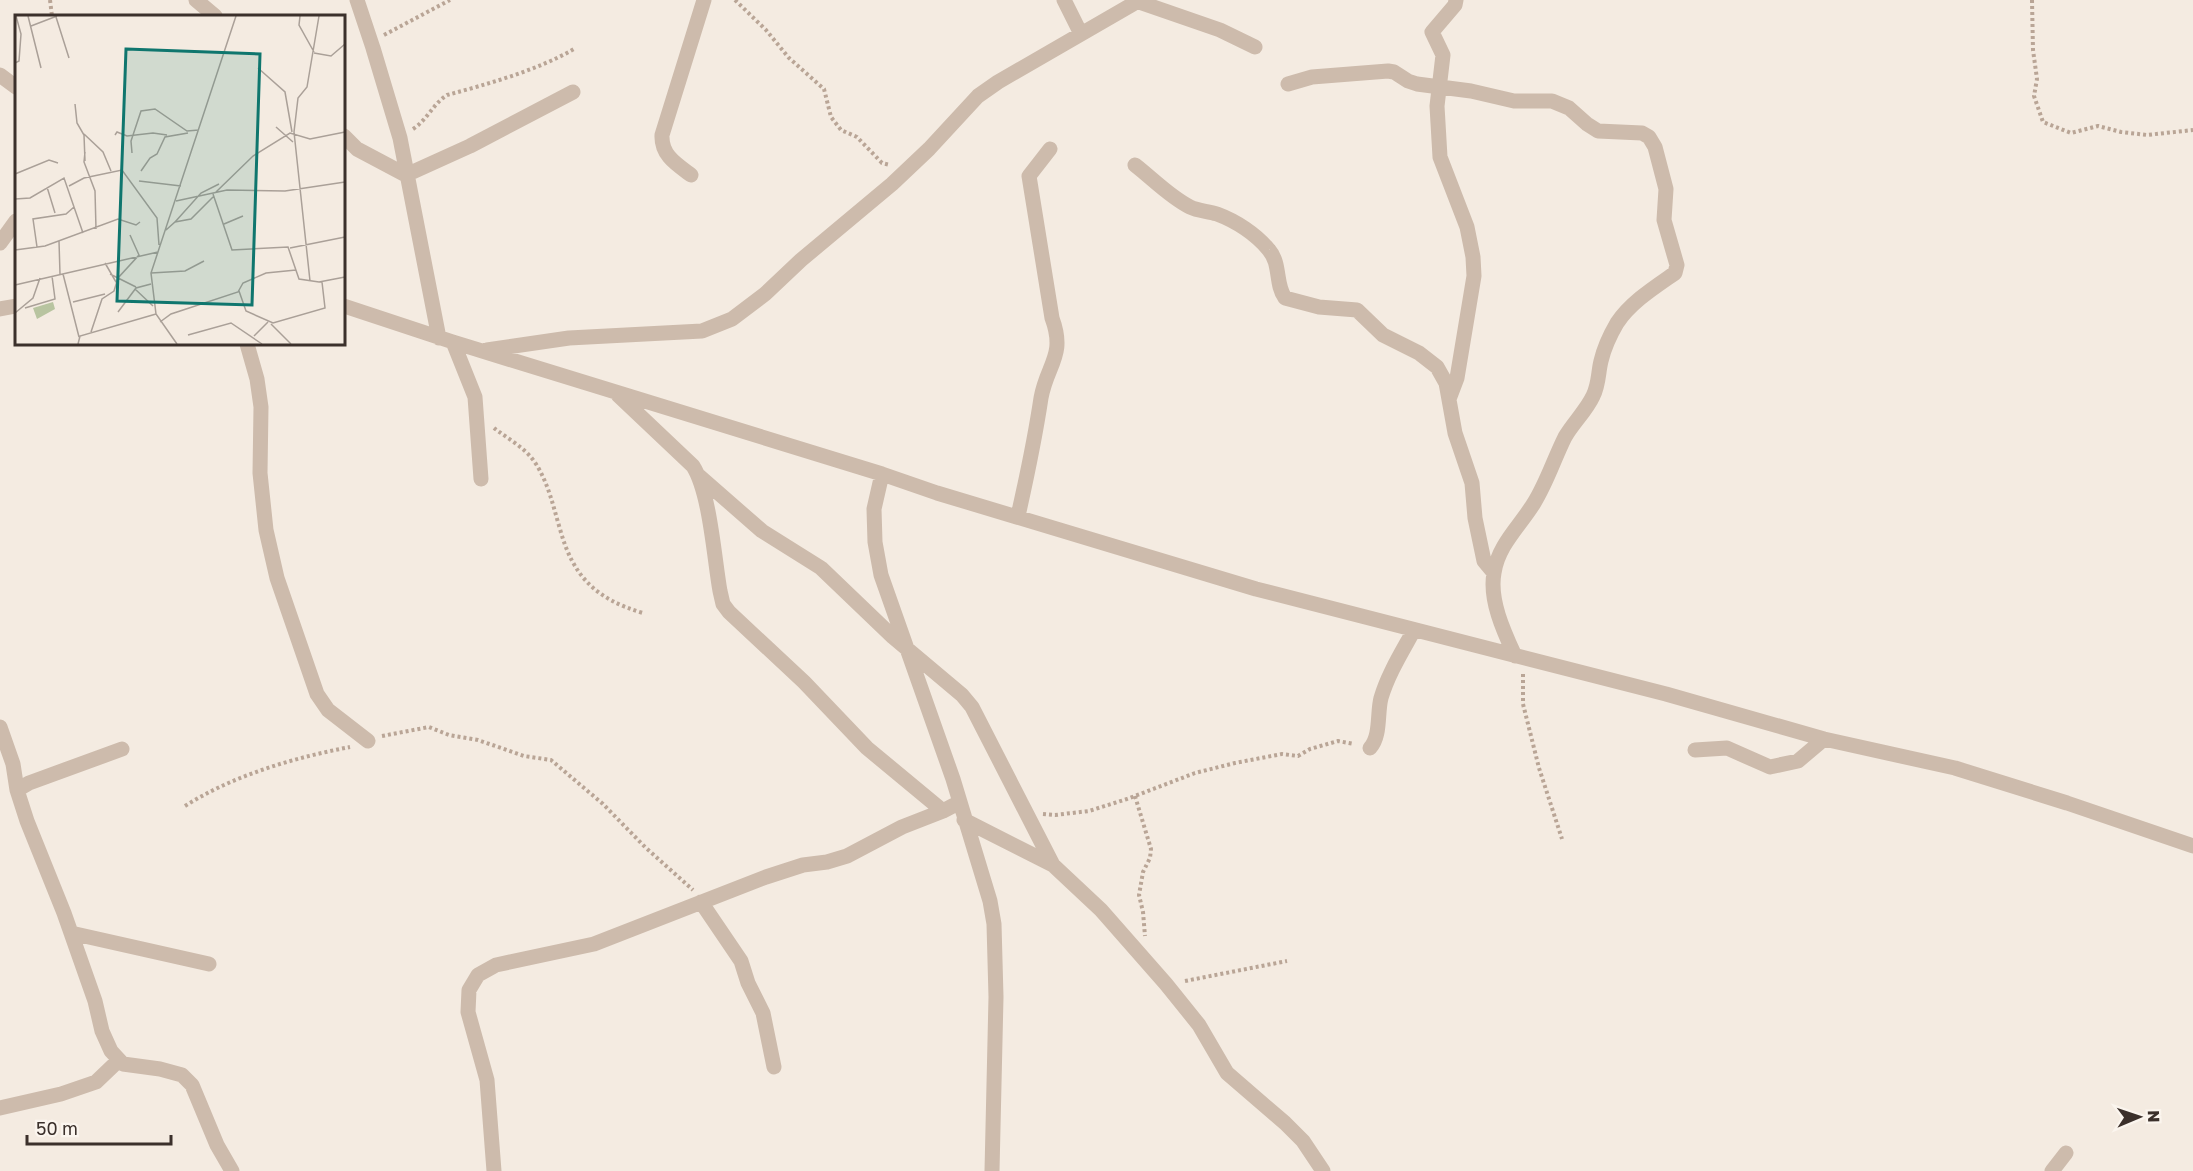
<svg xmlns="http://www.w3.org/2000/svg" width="2193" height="1171" viewBox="0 0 2193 1171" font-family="'Golos Text',sans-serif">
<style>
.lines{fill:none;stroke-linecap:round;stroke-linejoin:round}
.path{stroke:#b9a596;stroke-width:4;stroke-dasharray:3 3;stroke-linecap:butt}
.minor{stroke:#cdbbac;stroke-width:15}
.inset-road{fill:none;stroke:#aaa098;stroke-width:1.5}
.view{fill:#0f766e;fill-opacity:0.15;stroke:#0f766e;stroke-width:3}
.inset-edge{fill:none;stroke:#3b302b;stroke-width:3}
</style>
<rect width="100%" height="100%" fill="#f4ebe1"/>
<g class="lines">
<path class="path" d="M 50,0 L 52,16
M 735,0 L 766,30 L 789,58 L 824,89 L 831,117 L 841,130 L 857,137 L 882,163 L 890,165
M 2032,0 L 2033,50 L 2037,79 L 2034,96 L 2043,122 L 2071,133 L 2098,126 L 2121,132 L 2147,135 L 2193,130
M 384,35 L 450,0
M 413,129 C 427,120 433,104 447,95 C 488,84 538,70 574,49
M 494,428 C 508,439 526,448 536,464 C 549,485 553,506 560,529 C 573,577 596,599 643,613
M 1523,674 L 1523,704 L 1539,768 L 1562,839
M 382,736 L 429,727 L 449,735 L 478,740 L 524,756 L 551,760 L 603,804 L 645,847 L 693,890
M 1135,796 L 1151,849 L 1150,858 L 1143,872 L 1139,895 L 1143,912 L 1145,936
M 185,806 C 234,775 293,758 350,747
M 1043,814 L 1055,815 L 1089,811 L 1127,799 L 1195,773 L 1235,763 L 1282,754 L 1298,756 L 1310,749 L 1338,741 L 1354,744
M 1185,981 L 1287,961"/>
<path class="minor" d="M 196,0 L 215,16
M 357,0 L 373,48 L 400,138 L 439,338
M 1064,0 L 1081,34
M 1136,1 L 1220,30 L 1255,47
M 0,75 L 16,87
M 1288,84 L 1312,77 L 1388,71 L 1394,72 L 1408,81 L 1417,84 L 1471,91 L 1514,101 L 1552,101 L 1569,108 L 1587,124 L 1598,131 L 1642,133 L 1649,137 L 1655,147 L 1666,189 L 1664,220 L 1677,265 L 1675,273 C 1655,287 1631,302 1617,323 C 1610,335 1604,348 1601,361 C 1598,373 1599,384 1593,396 C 1586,411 1573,423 1565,437 C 1554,459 1547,482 1534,503 C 1520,526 1498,545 1494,573 C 1489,600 1504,632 1515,656
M 344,136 L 357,149 L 406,175 L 470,146 L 573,92
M 1135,165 C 1153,179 1170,197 1190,207 C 1198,211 1208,211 1217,214 C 1236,221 1256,234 1269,250 C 1281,264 1275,284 1285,298 L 1319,307 L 1357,310 L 1383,335 L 1419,353 L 1437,367 L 1446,383 L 1455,433 L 1472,483 L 1475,518 L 1484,561 L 1494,573
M 691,175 C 676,164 661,155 662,135 L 704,0
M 0,243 L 16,221
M 344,306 L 453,342 L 882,474 L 937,493 L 1256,589 L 1666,694 L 1824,739 L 1955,768 L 2067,803 L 2193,846
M 0,309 L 16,306
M 453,342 L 475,397 L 481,479
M 247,344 L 257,379 L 261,407 L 260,473 L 266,530 L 277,578 L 317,694 L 328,710 L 368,741
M 487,350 L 569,338 L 702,331 L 732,319 L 765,294 L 801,260 L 892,184 L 929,149 L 978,96 L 998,82 L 1133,4 L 1136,0
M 618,395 L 693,466 C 710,493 714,557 720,591 L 723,604 L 729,612 L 804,682 L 867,748 L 943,811
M 1449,399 L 1457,378 L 1474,276 L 1473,257 L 1467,227 L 1440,157 L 1437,106 L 1443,55 L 1432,32 L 1455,5 L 1456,0
M 882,474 L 874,509 L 875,542 L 881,575 L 953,779 L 990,901 L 994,924 L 996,997 L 992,1171
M 699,476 L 762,531 L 821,568 L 893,637 L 962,695 L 972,707 L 1053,865
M 1018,516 C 1027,476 1035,438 1041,398 C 1047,364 1066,356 1052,318 L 1029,176 L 1050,149
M 0,727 L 13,764 L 17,790 L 27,821 L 64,913 L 95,1001 L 102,1031 L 111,1051 L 123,1064 L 160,1069 L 182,1075 L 192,1085 L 217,1145 L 232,1171
M 1370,748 C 1381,736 1377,713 1381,698 C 1388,674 1402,652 1414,630
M 1695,750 L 1727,748 L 1770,767 L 1798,761 L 1824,739
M 17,790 L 29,783 L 122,749
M 964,820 L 1053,865 L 1101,910 L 1166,984 L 1199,1025 L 1227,1073 L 1285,1123 L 1303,1141 L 1323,1171
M 701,902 L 741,961 L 748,983 L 763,1013 L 774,1067
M 71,933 L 209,964
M 0,1108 L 61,1094 L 96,1082 L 119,1060
M 494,1171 L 487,1080 L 468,1012 L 469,990 L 478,975 L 496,965 L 594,944 L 766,877 L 803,865 L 827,862 L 847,856 L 902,827 L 943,811 L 960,802
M 2052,1171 L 2066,1153"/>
</g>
<g transform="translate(15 15)">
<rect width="330" height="330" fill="#f4ebe1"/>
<path d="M 38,287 L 40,294 L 22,304 L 18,293 Z" fill="#b8c4a0"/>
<path class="inset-road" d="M 13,1 L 26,53M 285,1 L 284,10 L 299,37M 41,2 L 54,43M 16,11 L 42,1M 299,38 L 316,41 L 330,29M 0,48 L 4,46 L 6,19 L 1,1M 243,53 L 270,77 L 277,117M 60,89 L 62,108 L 69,120 L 70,146M 261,112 L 278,127M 279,117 L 295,266M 279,117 L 283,83 L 292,72 L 304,1M 69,119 L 88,137 L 96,156M 100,120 L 102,117 L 112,121 L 138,118 L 152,120M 70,137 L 69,147 L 80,176 L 81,214M 117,138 L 116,126 L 126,96 L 140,94 L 172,116 L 184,115M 126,156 L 135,143 L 142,139 L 150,122 L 173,118M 0,159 L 34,145 L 43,148M 124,166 L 166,171M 54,171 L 69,163 L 107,155 L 142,203 L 144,230M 32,172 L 40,198M 201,177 L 238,141 L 275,118 L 295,124 L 330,117M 198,179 L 217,235 L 273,232 L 284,264 L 304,267 L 330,262M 0,184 L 15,183 L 49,163 L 68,218M 161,186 L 212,175 L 270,176 L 330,167M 160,207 L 186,178 L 204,169M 209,209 L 228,201M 151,215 L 160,207 L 176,204 L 199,181M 44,226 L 45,259M 22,232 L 18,204 L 51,199 L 59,192M 275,233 L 330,222M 0,235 L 30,231 L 103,204 L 121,210 L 125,207M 90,248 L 101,267M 136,258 L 170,256 L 189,246M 48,259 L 64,322M 95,259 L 121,272M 0,270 L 143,237M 120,274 L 138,291M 224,276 L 231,296 L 258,308 L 310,293 L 307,267M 58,287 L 90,279M 10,293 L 40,284 L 37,261M 103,297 L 121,273 L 136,269M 0,298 L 18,283 L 25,263M 145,307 L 156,299 L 223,277 L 228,268 L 251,258 L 281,255M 256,309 L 276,329M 76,317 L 87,284 L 99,276 L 103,263 L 124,240 L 115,220M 173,320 L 216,308 L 247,329M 239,321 L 253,307M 63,329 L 65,321 L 141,299M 162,329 L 141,299 L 136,258 L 221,1"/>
<path class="view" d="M 111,34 L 245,39 L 237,290 L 102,286 Z"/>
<rect width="330" height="330" class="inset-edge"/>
</g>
<g transform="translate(2139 1117) rotate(88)" stroke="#fbf5ee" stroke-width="4.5" paint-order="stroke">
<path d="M0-4.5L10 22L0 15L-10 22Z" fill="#3b302b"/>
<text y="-9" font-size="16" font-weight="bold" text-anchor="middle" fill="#3b302b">N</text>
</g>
<path d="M27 1135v9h144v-9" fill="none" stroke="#3b302b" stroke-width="3"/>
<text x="36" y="1135" font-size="18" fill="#3b302b" stroke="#fbf5ee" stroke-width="4.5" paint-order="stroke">50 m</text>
</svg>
